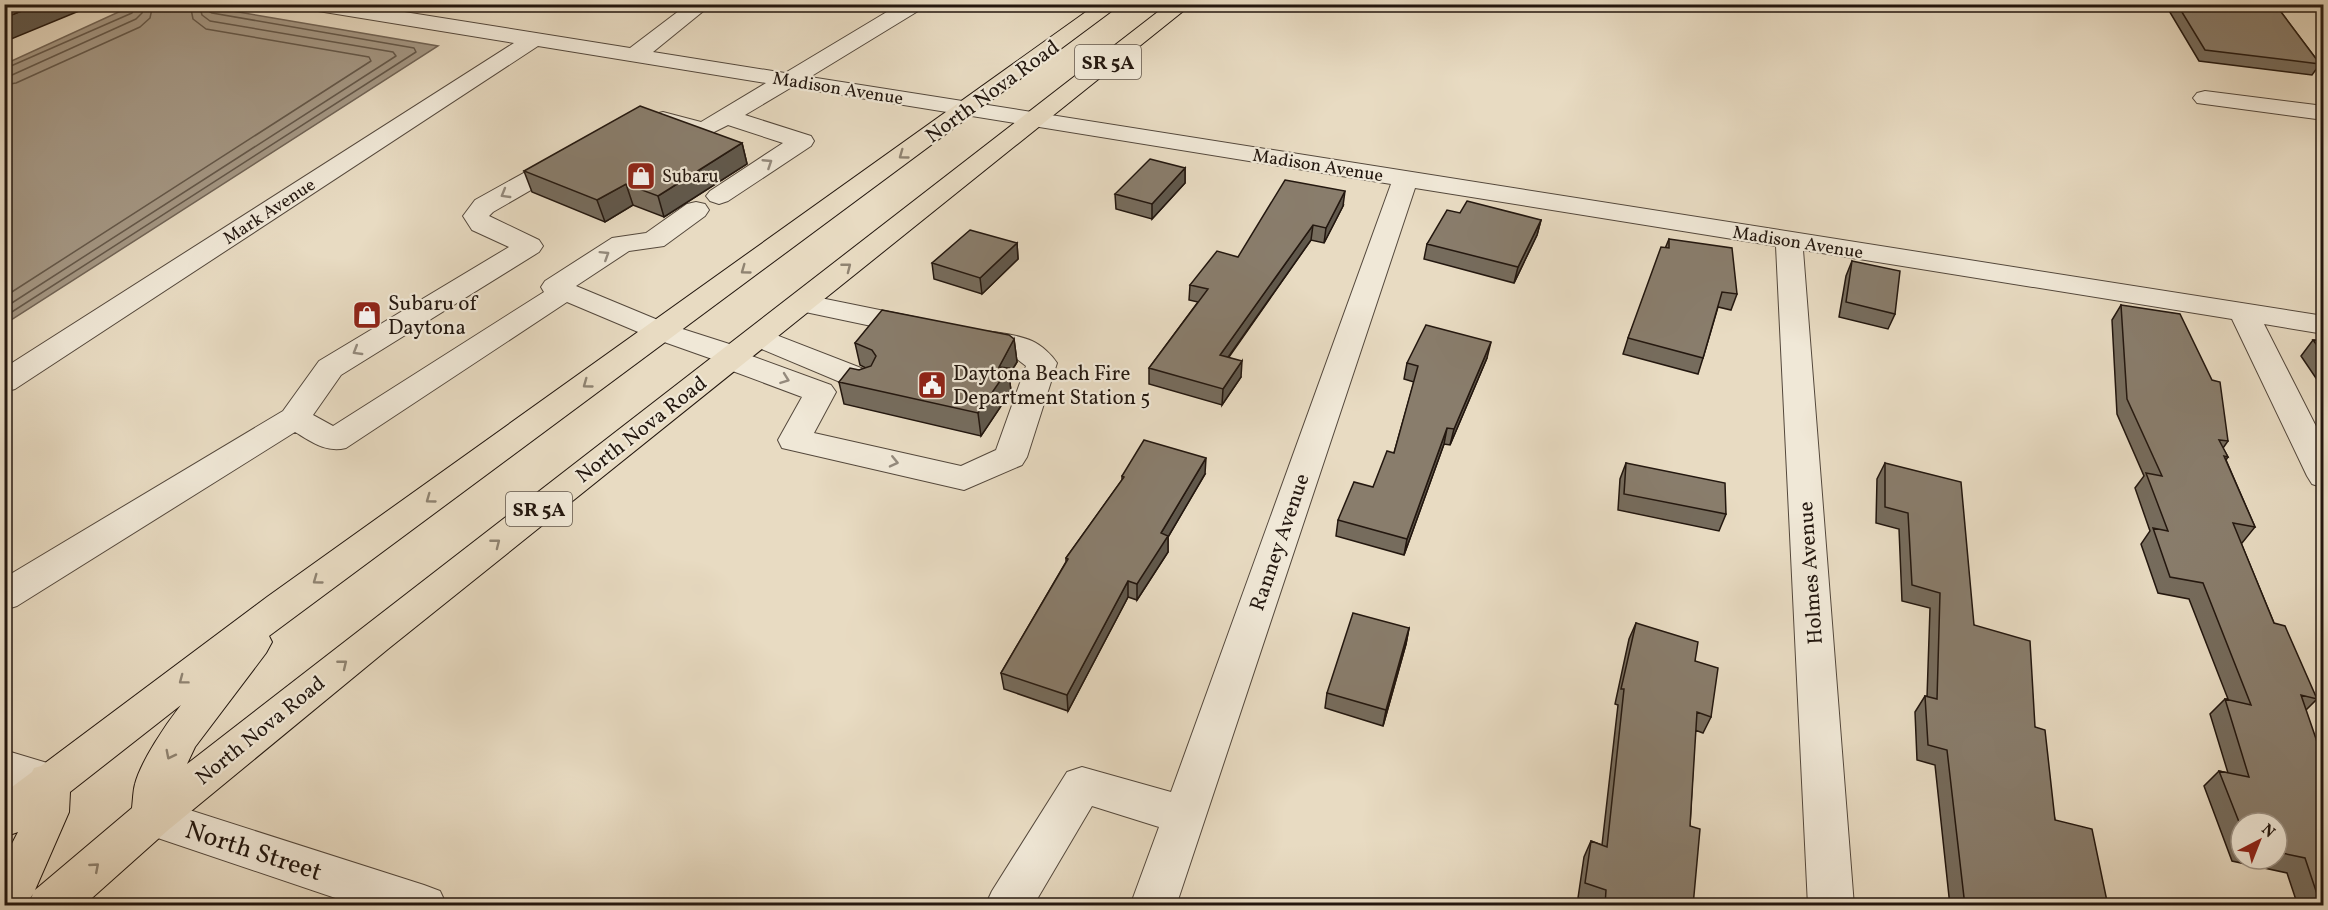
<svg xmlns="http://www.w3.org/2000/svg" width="2328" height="910" viewBox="0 0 2328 910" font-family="Vollkorn,serif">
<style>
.water{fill:#a59885;stroke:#716456;stroke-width:1.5}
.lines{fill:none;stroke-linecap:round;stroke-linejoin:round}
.shore{stroke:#64584a;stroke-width:1.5}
.minor-casing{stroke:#54483c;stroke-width:2}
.major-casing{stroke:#23170f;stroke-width:2}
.minor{fill:#f0e8d7;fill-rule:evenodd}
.major{fill:#e8dbc2;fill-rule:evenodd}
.wall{fill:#766c5d;stroke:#23170f;stroke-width:1.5;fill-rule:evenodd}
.shaded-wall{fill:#60584c;stroke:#23170f;stroke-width:1.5}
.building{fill:#897d6c;stroke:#23170f;stroke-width:1.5}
.oneway{stroke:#8f8371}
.oneway2{stroke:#948a7d}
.labels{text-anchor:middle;stroke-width:4.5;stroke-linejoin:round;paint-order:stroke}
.far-street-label{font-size:18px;fill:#23170f;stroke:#f0e8d7}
.far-poi-label{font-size:18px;fill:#23170f;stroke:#f0e8d7;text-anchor:start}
.shield{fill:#f0e8d7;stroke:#60564b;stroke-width:1.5}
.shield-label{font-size:20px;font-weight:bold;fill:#23170f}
.street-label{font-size:21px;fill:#23170f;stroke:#f0e8d7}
.poi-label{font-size:21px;fill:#23170f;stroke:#f0e8d7;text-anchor:start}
.near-street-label{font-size:26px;fill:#23170f;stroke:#f0e8d7}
</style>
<rect width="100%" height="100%" fill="#e8dbc2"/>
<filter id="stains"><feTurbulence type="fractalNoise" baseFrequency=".00333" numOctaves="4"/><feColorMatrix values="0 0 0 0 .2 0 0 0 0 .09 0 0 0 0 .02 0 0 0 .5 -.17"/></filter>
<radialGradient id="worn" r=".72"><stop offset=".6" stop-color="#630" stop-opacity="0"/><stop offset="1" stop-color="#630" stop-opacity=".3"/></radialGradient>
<path class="water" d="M 136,4 L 197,5 L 438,46 L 5,324 L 5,64 Z"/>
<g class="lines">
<path class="shore" d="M 4,69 L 132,13 L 136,4
M 4,76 L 12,75 L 136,19 L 142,13 L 144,4
M 4,85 L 16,83 L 140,27 L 150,18 L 153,4
M 4,297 L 371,61 L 369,57 L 206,29 L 193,19 L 190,4
M 4,308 L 396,56 L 393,52 L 210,21 L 202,15 L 199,4
M 4,317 L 416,52 L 414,48 L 212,13 L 207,10 L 206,4"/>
<g class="minor-casing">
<path id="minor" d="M 302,4 L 354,4 L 630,48 L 688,4 L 712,4 L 653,52 L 785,73 L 900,4 L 926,4 L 923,8 L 810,77 L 2324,316 L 2324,334 L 2264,324 L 2324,442 L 2324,488 L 2312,484 L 2307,476 L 2232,319 L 1803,250 L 1854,906 L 1808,906 L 1776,246 L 1415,188 L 1176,906 L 1130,906 L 1159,827 L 1092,806 L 1033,906 L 985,906 L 992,891 L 1067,772 L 1082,767 L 1171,792 L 1391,184 L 792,87 L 745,115 L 811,136 L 814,141 L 811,146 L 728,201 L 719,204 L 710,201 L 706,196 L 710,191 L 783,143 L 728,125 L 704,137 L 655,124 L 651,119 L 655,114 L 663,112 L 701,122 L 766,83 L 538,46 L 15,389 L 4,392 L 4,368 L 514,43 L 312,10 L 305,8 Z
M 2205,91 L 2324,106 L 2324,120 L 2197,103 L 2193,98 L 2197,93 Z
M 567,152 L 576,154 L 579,159 L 576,164 L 493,212 L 489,216 L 539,240 L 543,246 L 539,252 L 341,375 L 313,415 L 333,426 L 544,292 L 541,287 L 545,281 L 612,238 L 646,233 L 687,204 L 696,202 L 705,204 L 709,210 L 705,216 L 664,246 L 629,251 L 576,286 L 670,325 L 745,349 L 749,355 L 831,385 L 836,392 L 814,433 L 961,466 L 996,450 L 1026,366 L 1012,355 L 961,344 L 957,338 L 961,332 C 977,328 1017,334 1032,341 C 1041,345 1052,355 1057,363 L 1027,457 L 1022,465 L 964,490 L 782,448 L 778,440 L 802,397 L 719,366 L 715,360 L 650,337 L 567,302 L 346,448 C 326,453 312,442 295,432 L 17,606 L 4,610 L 4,578 L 283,411 L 319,361 L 509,247 L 472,230 L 463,216 L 475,200 L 558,154 Z
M 801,294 L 919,318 L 929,321 L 934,327 L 929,333 L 919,336 L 791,309 L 787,303 L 791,297 Z
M 758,328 L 874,373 L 878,380 L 874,387 L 863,390 L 852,387 L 747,343 L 743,337 L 747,331 Z
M 4,750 L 64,768 L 70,781 L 64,794 L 49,799 L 4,786 Z
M 152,798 L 424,885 L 440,891 L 447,906 L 359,906 L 137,831 L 130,817 L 137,803 Z"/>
</g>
<g class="major-casing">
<path id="major" d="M 1097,4 L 1121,4 L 269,636 L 272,642 L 266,653 L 195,747 L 187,764 L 1168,4 L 1192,4 L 388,649 L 167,831 L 83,906 L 27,906 L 33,894 L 25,906 L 4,906 L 4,859 L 18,832 L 4,837 L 4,793 L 32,772 L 34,768 L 41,766 L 267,597 ZM 181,705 C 166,724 141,761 135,784 C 133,791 133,800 132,808 L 35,890 L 69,812 L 70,792 Z"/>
</g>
<use href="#minor" class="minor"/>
<use href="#major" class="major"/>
</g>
<path class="wall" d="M 2165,4 L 2275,4 L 2320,64 L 2312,75 L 2199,61 Z
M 742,143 L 747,164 L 664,217 L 633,205 L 605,222 L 532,192 L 524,171 Z
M 1185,168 L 1185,183 L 1152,219 L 1116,209 L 1115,194 Z
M 1343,206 L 1324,243 L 1311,240 L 1229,357 L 1241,377 L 1222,405 L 1149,384 L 1149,368 L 1198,302 L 1189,300 L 1190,285 L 1238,257 Z
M 1460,213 L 1541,220 L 1537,235 L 1514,283 L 1424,259 L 1427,244 Z
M 1669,239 L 1737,294 L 1731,310 L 1718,307 L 1703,358 L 1698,374 L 1623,354 L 1628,338 Z
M 1017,243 L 1018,259 L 982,294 L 934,279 L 932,263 Z
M 1852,261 L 1895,314 L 1888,329 L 1839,317 L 1846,276 Z
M 2121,305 L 2228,441 L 2223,448 L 2228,457 L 2226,460 L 2255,527 L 2242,543 L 2241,543 L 2274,623 L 2317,699 L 2306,710 L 2324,906 L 2298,906 L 2287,873 L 2232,861 L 2204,786 L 2219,771 L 2228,773 L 2210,714 L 2225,699 L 2228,699 L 2189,599 L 2158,593 L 2141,544 L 2150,531 L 2135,488 L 2144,476 L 2117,414 L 2112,320 ZM 2241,823 L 2277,823 L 2277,859 L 2241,859 Z
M 1014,339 L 1017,362 L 1009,375 L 1011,391 L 981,436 L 844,404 L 839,382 L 859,370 L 866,368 L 860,365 L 855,343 Z
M 2313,340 L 2324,341 L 2324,390 L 2301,356 Z
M 1487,358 L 1450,445 L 1444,444 L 1404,555 L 1336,536 L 1338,520 L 1373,487 L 1394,453 L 1414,382 L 1404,379 L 1407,363 Z
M 1626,463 L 1726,514 L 1719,531 L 1618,510 L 1620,479 Z
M 1885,463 L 1974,625 L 2035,727 L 2055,820 L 2108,906 L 1950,906 L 1935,765 L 1917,760 L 1915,712 L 1925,696 L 1927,697 L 1930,608 L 1902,601 L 1899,529 L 1876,523 L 1877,479 Z
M 1205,474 L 1168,537 L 1168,552 L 1137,600 L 1128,597 L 1068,711 L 1004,689 L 1001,673 L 1066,562 L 1066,558 L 1122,480 L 1122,476 Z
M 1636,623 L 1695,661 L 1711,717 L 1703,733 L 1695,730 L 1690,826 L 1693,906 L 1599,906 L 1599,905 L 1578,898 L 1584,857 L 1591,841 L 1602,845 L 1618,705 L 1615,704 L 1629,639 Z
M 1409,628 L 1406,644 L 1383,726 L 1325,708 L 1327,693 Z"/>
<path class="shaded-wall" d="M 39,4 L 96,4 L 4,42 L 4,18 Z
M 742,143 L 747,164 L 664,217 L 658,196 Z
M 1185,168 L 1185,183 L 1152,219 L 1152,204 Z
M 626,184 L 633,205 L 605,222 L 597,200 Z
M 1345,191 L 1343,206 L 1324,243 L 1326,228 Z
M 1541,220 L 1537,235 L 1514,283 L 1518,267 Z
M 1313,225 L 1311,240 L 1219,370 L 1220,355 Z
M 1017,243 L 1018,259 L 982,294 L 980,278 Z
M 1014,339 L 1017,362 L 1009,375 L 1011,391 L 981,436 L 978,413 L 999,367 Z
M 1491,342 L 1487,358 L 1450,445 L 1454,429 Z
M 1242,361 L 1241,377 L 1222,405 L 1223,389 Z
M 1447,428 L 1444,444 L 1404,555 L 1407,539 Z
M 1206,458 L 1205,474 L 1168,537 L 1168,552 L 1137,600 L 1137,584 L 1161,533 Z
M 1128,581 L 1128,597 L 1068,711 L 1067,695 Z
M 1409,628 L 1406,644 L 1383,726 L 1386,710 Z"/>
<path class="building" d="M 4,4 L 39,4 L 4,18 Z
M 2177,4 L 2275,4 L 2320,64 L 2205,50 Z
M 640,106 L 742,143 L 658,196 L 626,184 L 597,200 L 524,171 Z
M 1150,159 L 1185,168 L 1152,204 L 1115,194 Z
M 1285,180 L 1345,191 L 1326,228 L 1313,225 L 1220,355 L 1242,361 L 1223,389 L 1149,368 L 1208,289 L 1190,285 L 1217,251 L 1238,257 Z
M 1467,201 L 1541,220 L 1518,267 L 1427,244 L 1447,210 L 1460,213 Z
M 970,230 L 1017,243 L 980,278 L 932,263 Z
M 1669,239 L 1732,248 L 1737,294 L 1722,292 L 1703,358 L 1628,338 L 1661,247 L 1669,248 Z
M 1852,261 L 1900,271 L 1895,314 L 1846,302 Z
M 2121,305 L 2180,314 L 2212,380 L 2220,382 L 2228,441 L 2219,440 L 2228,457 L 2224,456 L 2255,527 L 2233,523 L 2274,623 L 2285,626 L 2317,699 L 2301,695 L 2324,762 L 2324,906 L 2321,906 L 2305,858 L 2277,852 L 2277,823 L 2241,823 L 2241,827 L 2219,771 L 2249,777 L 2225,699 L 2251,705 L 2203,583 L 2170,577 L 2153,528 L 2168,531 L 2146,473 L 2162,476 L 2127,399 Z
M 882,310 L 1009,335 L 1014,339 L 999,367 L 1009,368 L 978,413 L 839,382 L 850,368 L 859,370 L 871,366 L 876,356 L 872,350 L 855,343 Z
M 1426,325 L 1491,342 L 1454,429 L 1447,428 L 1407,539 L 1338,520 L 1354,482 L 1373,487 L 1387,451 L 1394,453 L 1418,366 L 1407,363 Z
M 2313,340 L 2324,341 L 2324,355 Z
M 1144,440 L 1206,458 L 1161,533 L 1168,536 L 1137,584 L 1128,581 L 1067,695 L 1001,673 L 1068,559 L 1066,558 L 1124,477 L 1122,476 Z
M 1626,463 L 1725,483 L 1726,514 L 1624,494 Z
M 1885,463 L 1961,482 L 1974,625 L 2030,641 L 2035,727 L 2045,730 L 2055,820 L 2092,829 L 2108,906 L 1965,906 L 1947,750 L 1928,745 L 1925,696 L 1937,699 L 1940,593 L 1912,585 L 1908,513 L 1885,507 Z
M 1353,613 L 1409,628 L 1386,710 L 1327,693 Z
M 1636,623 L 1698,642 L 1695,661 L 1718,668 L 1711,717 L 1697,712 L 1690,826 L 1700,829 L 1693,906 L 1605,906 L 1606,890 L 1585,883 L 1591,841 L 1607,847 L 1624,689 L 1621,689 Z"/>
<defs><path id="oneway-chevron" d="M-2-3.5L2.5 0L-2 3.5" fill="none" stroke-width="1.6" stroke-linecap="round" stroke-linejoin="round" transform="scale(1.5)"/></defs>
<g class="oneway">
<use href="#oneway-chevron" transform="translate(903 155) rotate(144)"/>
<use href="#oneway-chevron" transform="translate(847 267) rotate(-38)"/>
<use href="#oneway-chevron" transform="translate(745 270) rotate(144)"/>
<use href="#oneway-chevron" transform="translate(587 384) rotate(144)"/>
<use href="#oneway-chevron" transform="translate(430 499) rotate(144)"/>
<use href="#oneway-chevron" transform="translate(496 543) rotate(-38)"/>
<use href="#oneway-chevron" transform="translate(317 580) rotate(144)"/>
<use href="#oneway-chevron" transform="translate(343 664) rotate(-39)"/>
<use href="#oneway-chevron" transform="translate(183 680) rotate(143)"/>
<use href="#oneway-chevron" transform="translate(170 755) rotate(117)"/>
<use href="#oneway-chevron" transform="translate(95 867) rotate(-41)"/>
</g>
<g class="oneway2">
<use href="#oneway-chevron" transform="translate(768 163) rotate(-33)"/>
<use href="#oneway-chevron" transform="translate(505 194) rotate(150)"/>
<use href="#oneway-chevron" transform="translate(605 255) rotate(-32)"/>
<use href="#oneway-chevron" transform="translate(357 351) rotate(149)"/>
<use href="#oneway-chevron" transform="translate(785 379) rotate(20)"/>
<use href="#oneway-chevron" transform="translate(894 462) rotate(13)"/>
</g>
<defs>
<g id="shop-square" transform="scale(1.5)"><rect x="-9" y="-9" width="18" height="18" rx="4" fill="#8f2418" stroke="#f0e8d7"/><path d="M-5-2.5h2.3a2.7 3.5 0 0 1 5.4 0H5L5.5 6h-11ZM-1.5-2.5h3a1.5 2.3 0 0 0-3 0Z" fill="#fff"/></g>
<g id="civic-square" transform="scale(1.5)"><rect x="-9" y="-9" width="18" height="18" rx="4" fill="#8f2418" stroke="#f0e8d7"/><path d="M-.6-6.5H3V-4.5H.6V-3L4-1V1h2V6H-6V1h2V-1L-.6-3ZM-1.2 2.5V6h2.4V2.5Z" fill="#fff"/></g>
</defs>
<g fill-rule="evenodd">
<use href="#shop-square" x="641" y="176"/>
<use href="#shop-square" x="367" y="315"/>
<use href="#civic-square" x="932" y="385"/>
</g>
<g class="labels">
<g class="far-street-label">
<text transform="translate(838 88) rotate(9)" y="6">Madison Avenue</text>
<text transform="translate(1318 165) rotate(9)" y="6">Madison Avenue</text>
<text transform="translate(269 211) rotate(-33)" y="6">Mark Avenue</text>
<text transform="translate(1798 242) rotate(9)" y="6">Madison Avenue</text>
</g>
<g class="far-poi-label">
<text x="662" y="182">Subaru</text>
</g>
<g class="shield">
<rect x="1075" y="45" width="66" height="34" rx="4.5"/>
<rect x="506" y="492" width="66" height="34" rx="4.5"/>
</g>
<g class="shield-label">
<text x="1108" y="69">SR 5A</text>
<text x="539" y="516">SR 5A</text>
</g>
<g class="street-label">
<text transform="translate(992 91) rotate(-36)" y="7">North Nova Road</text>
<text transform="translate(641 429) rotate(-38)" y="7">North Nova Road</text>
<text transform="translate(1279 542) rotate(-71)" y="7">Ranney Avenue</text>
<text transform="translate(1810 573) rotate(-94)" y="7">Holmes Avenue</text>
<text transform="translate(260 730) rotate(-39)" y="7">North Nova Road</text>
</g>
<g class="poi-label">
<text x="388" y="310">Subaru of<tspan x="388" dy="24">Daytona</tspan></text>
<text x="953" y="380">Daytona Beach Fire<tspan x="953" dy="24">Department Station 5</tspan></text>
</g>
<g class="near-street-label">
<text transform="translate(254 850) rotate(18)" y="9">North Street</text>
</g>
</g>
<rect width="2328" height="910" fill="none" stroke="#e8dbc2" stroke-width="24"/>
<rect x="6" y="6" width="2316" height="898" fill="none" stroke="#23170f" stroke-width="3"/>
<rect x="12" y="12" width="2304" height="886" fill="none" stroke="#23170f" stroke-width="1.5"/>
<g transform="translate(2259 841) rotate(42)"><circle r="28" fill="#f0e8d7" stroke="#9e9487" stroke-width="1.5"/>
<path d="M0-4.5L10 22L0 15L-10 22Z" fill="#8f2418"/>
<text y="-9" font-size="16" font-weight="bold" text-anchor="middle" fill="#23170f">N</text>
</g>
<rect width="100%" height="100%" filter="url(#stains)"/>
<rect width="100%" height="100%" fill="url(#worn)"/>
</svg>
